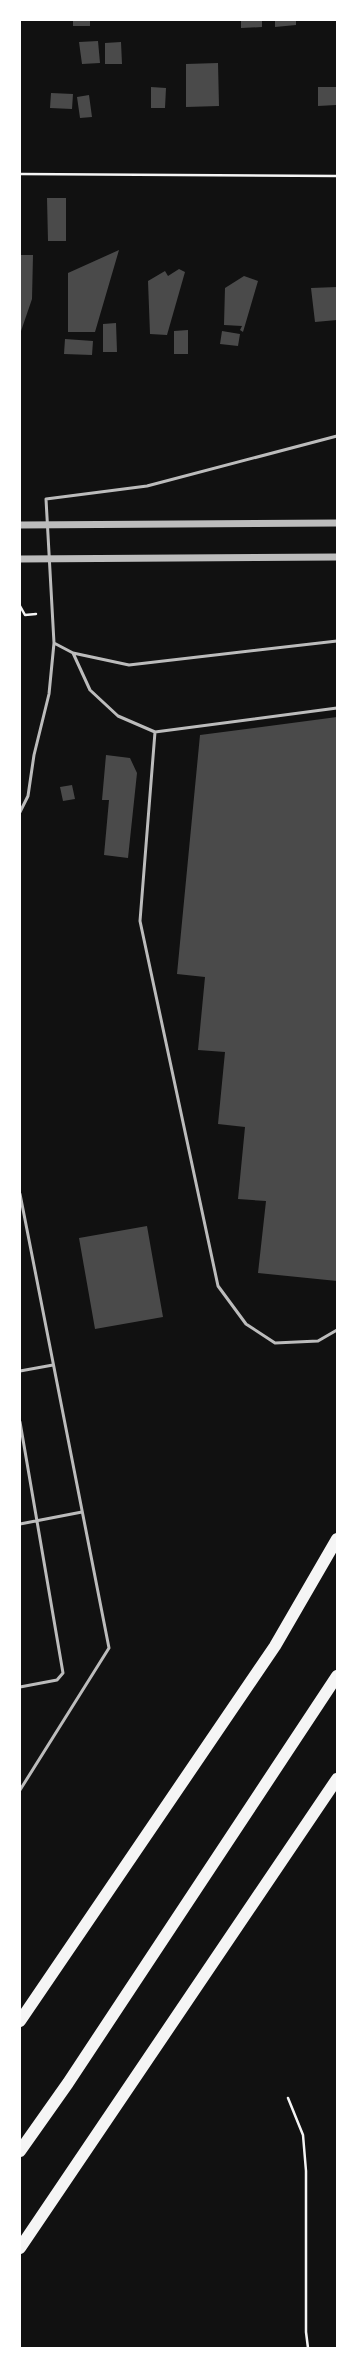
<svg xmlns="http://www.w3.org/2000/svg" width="357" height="2368" viewBox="0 0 357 2368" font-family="'Fira Sans Condensed',sans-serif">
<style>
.building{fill:#4a4a4a}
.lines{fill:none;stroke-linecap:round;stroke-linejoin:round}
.path{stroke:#f5f5f5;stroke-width:2.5}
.service{stroke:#bcbcbc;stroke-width:3}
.tertiary{stroke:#bcbcbc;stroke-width:7}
.motorway{stroke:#f5f5f5;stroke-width:12}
</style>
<rect width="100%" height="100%" fill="#111"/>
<path class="building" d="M 73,20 L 90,20 L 90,26 L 73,26 Z
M 241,20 L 262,20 L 262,27 L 241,28 Z
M 275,20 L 296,20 L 296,25 L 275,27 Z
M 98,41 L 100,63 L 82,64 L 79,42 Z
M 121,42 L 122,64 L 105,64 L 105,43 Z
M 218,63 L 219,106 L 186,107 L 186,64 Z
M 151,87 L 166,88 L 165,108 L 151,108 Z
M 318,87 L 337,87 L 336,105 L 318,106 Z
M 51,93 L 73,94 L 72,109 L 50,108 Z
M 89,95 L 92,117 L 80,118 L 77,97 Z
M 47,198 L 66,198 L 66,241 L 48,241 Z
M 119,250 L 95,332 L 68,332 L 68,273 Z
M 20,255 L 33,255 L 32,299 L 20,334 Z
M 179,269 L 185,272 L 167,335 L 150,334 L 148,281 L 165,271 L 168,276 Z
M 244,276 L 258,281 L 243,332 L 240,330 L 242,326 L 224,325 L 225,288 Z
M 337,287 L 337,320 L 315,322 L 311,288 Z
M 116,323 L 117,352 L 103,352 L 103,324 Z
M 188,330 L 188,354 L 174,354 L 174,331 Z
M 222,331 L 240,334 L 238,346 L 220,344 Z
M 65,339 L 93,341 L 92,355 L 64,354 Z
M 337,717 L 337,1281 L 258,1273 L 266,1201 L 238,1199 L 245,1127 L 218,1124 L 225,1052 L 198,1050 L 205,977 L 177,974 L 200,735 Z
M 106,755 L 130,758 L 137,773 L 128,858 L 104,855 L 109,800 L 102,800 Z
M 72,785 L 75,799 L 63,801 L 60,787 Z
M 147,1226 L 163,1317 L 95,1329 L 79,1238 Z"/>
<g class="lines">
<path class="path" d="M 20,174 L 337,176
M 20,606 L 25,615 L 36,614
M 288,2098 L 303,2135 L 306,2171 L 306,2332 L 308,2348"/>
<path class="service" d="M 54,643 L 73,653 L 90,690 L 118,716 L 155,732 L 337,708
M 73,653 L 129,665 L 337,641
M 155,732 L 140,921 L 218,1286 L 246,1324 L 275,1343 L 318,1341 L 337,1330
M 20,812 L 28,796 L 34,755 L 49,694 L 54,643 L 46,499 L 147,486 L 337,436
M 20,1194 L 109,1648 L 20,1790
M 20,1371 L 53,1365
M 20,1422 L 63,1673 L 57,1680 L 20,1687
M 20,1524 L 82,1512"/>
<path class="tertiary" d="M 20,525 L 337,523
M 20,559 L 337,557"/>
<path class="motorway" d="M 20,2021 L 275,1646 L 337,1539
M 20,2151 L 68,2083 L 337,1676
M 20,2248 L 337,1779"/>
</g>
<rect width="357" height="2368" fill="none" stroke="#ffffff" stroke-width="42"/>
</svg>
